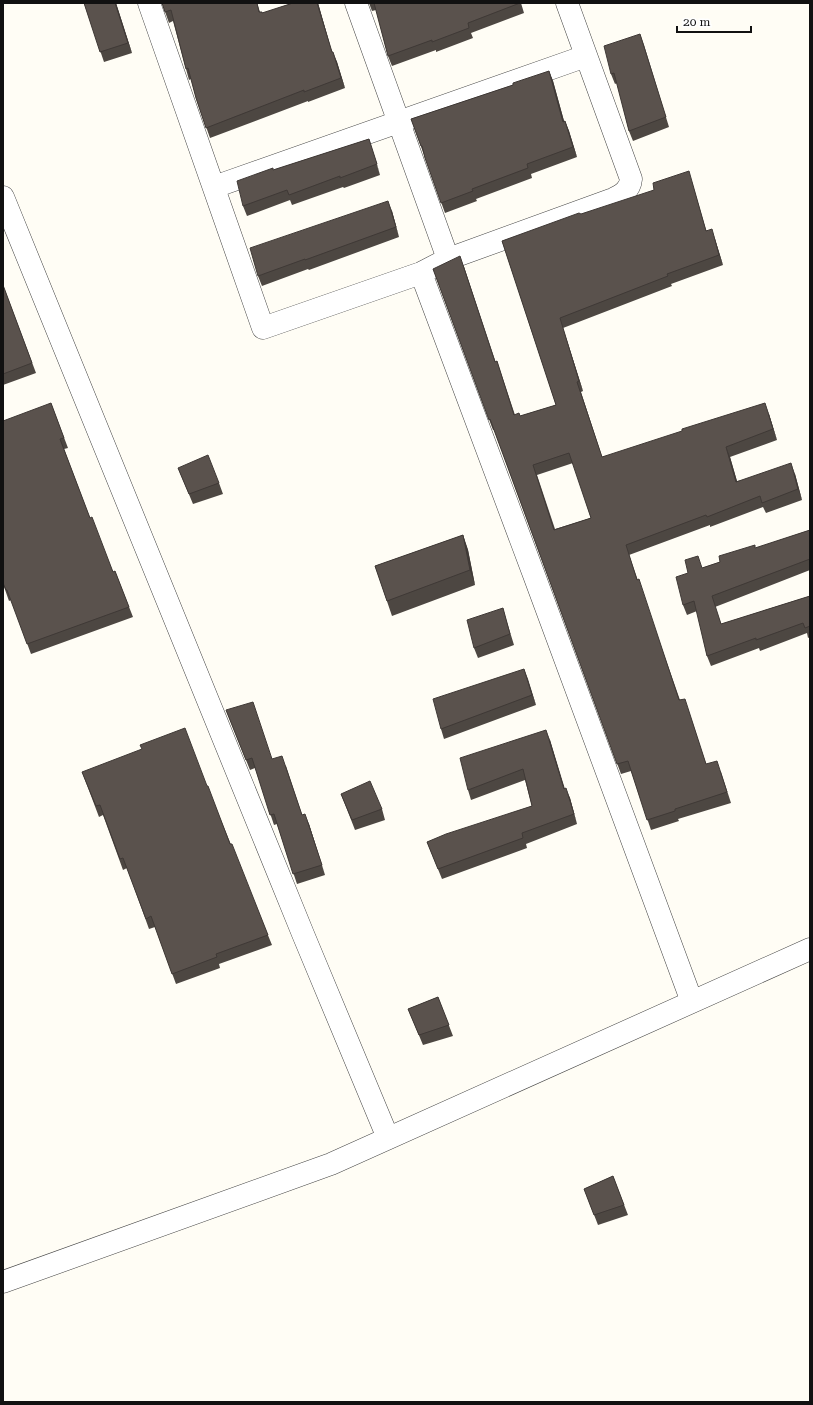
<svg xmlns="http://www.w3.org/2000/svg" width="813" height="1405" viewBox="0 0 813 1405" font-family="'Roboto Serif',serif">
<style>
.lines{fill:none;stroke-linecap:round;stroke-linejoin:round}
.minor-casing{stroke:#444;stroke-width:23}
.minor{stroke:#fff;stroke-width:22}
.wall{fill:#4d4742;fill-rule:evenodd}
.shaded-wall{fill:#3f3936}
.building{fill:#5a524d;stroke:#3f3936;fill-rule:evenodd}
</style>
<rect width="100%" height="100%" fill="#fffdf5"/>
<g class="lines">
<g class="minor-casing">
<path id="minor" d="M 149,3 L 263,328 L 421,273 L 448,259 L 613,199 C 622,195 630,190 631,179 L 567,3
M 356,3 L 448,259
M 214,187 L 586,56
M 3,197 L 303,934 L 388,1138
M 421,273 L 534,575 L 692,1002
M 3,1282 L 331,1164 L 810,949"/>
</g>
<use href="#minor" class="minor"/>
</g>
<path class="wall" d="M 84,3 L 116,3 L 132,53 L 104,62 Z
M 162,3 L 257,3 L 260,12 L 263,13 L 293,3 L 318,3 L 332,52 L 337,62 L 345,88 L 308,102 L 308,101 L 210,138 L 196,98 L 191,79 L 189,80 L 186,69 L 173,21 L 169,23 Z
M 369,3 L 521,3 L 524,13 L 471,33 L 473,38 L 436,52 L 436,50 L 392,66 L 388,56 L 376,10 L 372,11 Z
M 640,34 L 669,127 L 633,141 L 629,131 L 617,83 L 615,84 L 611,74 Z
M 549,71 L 553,81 L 564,121 L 565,121 L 569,131 L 577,157 L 531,174 L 532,178 L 476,199 L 477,201 L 445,213 L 411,119 L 513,85 Z
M 369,139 L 380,175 L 344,188 L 343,187 L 292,205 L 290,200 L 247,216 L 243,206 L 273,170 Z
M 692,182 L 706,230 L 715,239 L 723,265 L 671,284 L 672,286 L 563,328 L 583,391 L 581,392 L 602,457 L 769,414 L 777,440 L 730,457 L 737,481 L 795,474 L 802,500 L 766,513 L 763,507 L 710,527 L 710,525 L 629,555 L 680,700 L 688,709 L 706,764 L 721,772 L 731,803 L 678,819 L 679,821 L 651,830 L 631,771 L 621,774 L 494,430 L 493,430 L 433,269 L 464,267 L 495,362 L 497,361 L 515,415 L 520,416 L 556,405 L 502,241 L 581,214 ZM 573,463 L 591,518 L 555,529 L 537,475 Z
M 392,211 L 399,237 L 309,270 L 308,269 L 262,286 L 258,276 Z
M 3,285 L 36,373 L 3,385 Z
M 51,403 L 68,448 L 64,449 L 90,518 L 113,572 L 115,571 L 133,617 L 31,654 L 11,600 L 9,601 L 3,584 Z
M 178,468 L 219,483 L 223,494 L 193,504 Z
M 810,530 L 810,570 L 715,607 L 721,624 L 810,596 L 810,637 L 808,638 L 807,633 L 760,651 L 759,648 L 711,666 L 707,656 L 697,611 L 687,615 L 683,605 L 702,568 L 720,562 L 756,548 Z
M 463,535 L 468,550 L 475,585 L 392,616 L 375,566 Z
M 503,608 L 506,619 L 514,645 L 478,658 L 474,648 Z
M 524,669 L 536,705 L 444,739 L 441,729 Z
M 226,710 L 272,759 L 286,766 L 302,815 L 309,824 L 325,875 L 297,884 L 277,824 L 274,825 L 255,768 L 250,770 Z
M 550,740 L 564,788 L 570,798 L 577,824 L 526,844 L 527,848 L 442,879 L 427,842 L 532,806 L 525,780 L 471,800 L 468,790 Z
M 82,772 L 207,786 L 272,945 L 219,964 L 220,968 L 176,984 L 155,927 L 149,929 L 127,868 L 123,870 L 103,815 L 99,817 Z
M 341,794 L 382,809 L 385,820 L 355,830 Z
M 438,997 L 453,1036 L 423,1045 L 408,1009 Z
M 613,1176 L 628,1215 L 598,1225 L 584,1189 Z"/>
<path class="shaded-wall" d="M 115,3 L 116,3 L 132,53 L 128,43 Z
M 317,3 L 318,3 L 335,63 L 332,52 Z
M 640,34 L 644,45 L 669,127 L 666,117 Z
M 333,52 L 337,62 L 345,88 L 341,78 Z
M 549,71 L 553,81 L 567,132 L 563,122 Z
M 565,121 L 569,131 L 577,157 L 573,147 Z
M 369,139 L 372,149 L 380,175 L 377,164 Z
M 388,201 L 392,211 L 399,237 L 396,227 Z
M 712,229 L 715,239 L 723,265 L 719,255 Z
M 460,256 L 464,267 L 499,372 L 495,362 Z
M 560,318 L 563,328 L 583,391 L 579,381 Z
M 765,403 L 769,414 L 777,440 L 773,429 Z
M 726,447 L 730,457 L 740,492 L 736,482 Z
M 791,463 L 795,474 L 802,500 L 798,489 Z
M 463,535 L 468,550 L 475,585 L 470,570 Z
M 524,669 L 528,679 L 536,705 L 532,695 Z
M 546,730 L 550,740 L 568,799 L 564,789 Z
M 566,788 L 570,798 L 577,824 L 574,814 Z
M 305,814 L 309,824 L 325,875 L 322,865 Z"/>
<path class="building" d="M 84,3 L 115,3 L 128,43 L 100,52 Z
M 162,3 L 257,3 L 259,12 L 262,12 L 262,13 L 293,3 L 317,3 L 332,52 L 333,52 L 341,78 L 304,92 L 304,90 L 206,128 L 196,98 L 188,68 L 186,69 L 171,10 L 165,12 Z
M 374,3 L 520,3 L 468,23 L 469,28 L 432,42 L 432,40 L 388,56 Z
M 640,34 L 666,117 L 629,131 L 614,73 L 611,74 L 604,46 Z
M 549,71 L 563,122 L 565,121 L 573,147 L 527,164 L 528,168 L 472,189 L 473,191 L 441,203 L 425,158 L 422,146 L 421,146 L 411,119 L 513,85 L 513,83 Z
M 369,139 L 377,164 L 340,178 L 340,176 L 289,195 L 287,190 L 243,206 L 237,181 L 273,168 L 273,170 Z
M 689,171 L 706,231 L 712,229 L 719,255 L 667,274 L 668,276 L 560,318 L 579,381 L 577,382 L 602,457 L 682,431 L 682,429 L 765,403 L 773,429 L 726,447 L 736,482 L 791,463 L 798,489 L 762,503 L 760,496 L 707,517 L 706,515 L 626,545 L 637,580 L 639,579 L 679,700 L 685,699 L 706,764 L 717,761 L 727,792 L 675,809 L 675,811 L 647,820 L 628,761 L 617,764 L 490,419 L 489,420 L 433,269 L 460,256 L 495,362 L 497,361 L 514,415 L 519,413 L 520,416 L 556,405 L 502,241 L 579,213 L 581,214 L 654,190 L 653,183 ZM 569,453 L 591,518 L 554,530 L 533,465 Z
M 388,201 L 396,227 L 305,260 L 305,259 L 258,276 L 250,248 Z
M 3,285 L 32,363 L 3,374 Z
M 51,403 L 64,438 L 60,439 L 90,518 L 92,517 L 113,572 L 115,571 L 129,607 L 27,644 L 7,590 L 6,590 L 3,583 L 3,421 Z
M 208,455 L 219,483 L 189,494 L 178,468 Z
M 810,530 L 810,559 L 712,596 L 721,624 L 810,596 L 810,626 L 805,628 L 803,623 L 756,640 L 756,638 L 707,656 L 694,601 L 683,605 L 676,577 L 688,573 L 685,560 L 698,556 L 702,568 L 720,562 L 719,556 L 755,545 L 755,548 Z
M 463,535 L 470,570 L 387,601 L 375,566 Z
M 503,608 L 510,634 L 474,648 L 467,620 Z
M 524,669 L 532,695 L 441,729 L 433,699 Z
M 253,702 L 272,759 L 282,756 L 302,815 L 305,814 L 322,865 L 293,874 L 274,814 L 270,815 L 252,758 L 246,760 L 226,710 Z
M 185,728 L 207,786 L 208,786 L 230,844 L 232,844 L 268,935 L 216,954 L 217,957 L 172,974 L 151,916 L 146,919 L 123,858 L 120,859 L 100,805 L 96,806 L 82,772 L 142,749 L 140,745 Z
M 546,730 L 564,789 L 566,788 L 574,814 L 522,833 L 523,838 L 438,869 L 427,842 L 446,834 L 532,806 L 523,769 L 468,790 L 460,758 Z
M 370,781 L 382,809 L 352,820 L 341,794 Z
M 438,997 L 449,1025 L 419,1035 L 408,1009 Z
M 613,1176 L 624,1205 L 594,1215 L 584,1189 Z"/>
<rect width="813" height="1405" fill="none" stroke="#111111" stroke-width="8"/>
<path d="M677 26v6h74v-6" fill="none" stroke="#111111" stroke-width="2"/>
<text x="683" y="26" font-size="12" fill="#111111" stroke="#ffffff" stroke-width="3" paint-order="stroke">20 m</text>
</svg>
